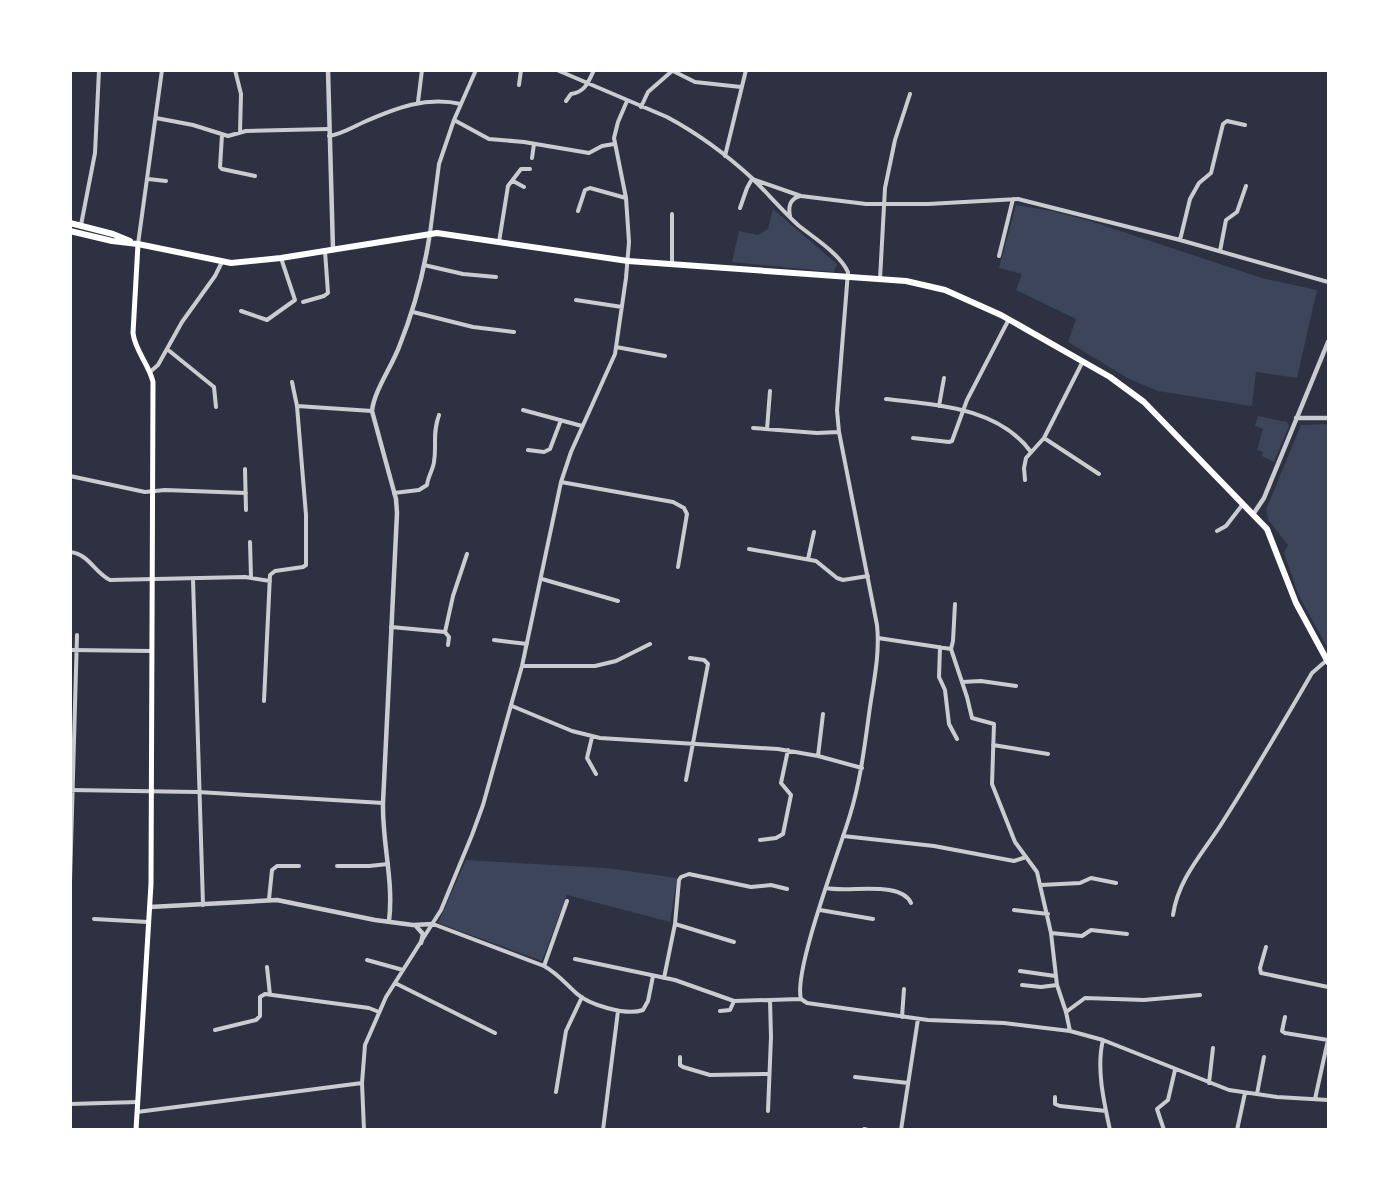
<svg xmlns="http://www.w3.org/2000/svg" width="1399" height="1200" viewBox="0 0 1399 1200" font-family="Figtree,sans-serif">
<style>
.green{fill:#3c4559}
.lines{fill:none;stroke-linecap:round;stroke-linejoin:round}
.minor{stroke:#caccd0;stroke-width:4}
.tertiary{stroke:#caccd0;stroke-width:4.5}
.secondary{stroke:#fff;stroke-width:5}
.primary{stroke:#fff;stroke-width:6}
</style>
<rect width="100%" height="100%" fill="#2d3142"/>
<path class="green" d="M 1016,205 L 1052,211 L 1090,221 L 1262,278 L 1317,290 L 1297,378 L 1256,372 L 1252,406 L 1158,391 L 1129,379 L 1068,342 L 1076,319 L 1016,290 L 1022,274 L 999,268 Z
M 773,209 L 837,264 L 834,272 L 732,262 L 739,231 L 758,235 L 768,229 Z
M 1258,416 L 1287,422 L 1289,426 L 1274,462 L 1262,456 L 1263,452 L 1257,450 L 1263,429 L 1255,426 Z
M 1328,424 L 1328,649 L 1298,594 L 1284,553 L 1288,545 L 1269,521 L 1266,510 L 1301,425 Z
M 466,860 L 607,868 L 677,878 L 670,922 L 567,895 L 542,961 L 438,923 Z"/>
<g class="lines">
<path class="minor" d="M 235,70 L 241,94 L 240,132
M 557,70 L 667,117 C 697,133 728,156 753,179 C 768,194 782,210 798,225 C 814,238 839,253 848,272 L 837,410 L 839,432 L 877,625 C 880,653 874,680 870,707 C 865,743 861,779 850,815 C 840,849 793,971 801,999
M 673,71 L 695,82 L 741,87
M 519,85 L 521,70
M 566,101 L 571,94 C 585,92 588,83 594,70
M 418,102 L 422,70
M 641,107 L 648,92 L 672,71
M 156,118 L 193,125 L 228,136 L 246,131 L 328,129
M 454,120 L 489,139 L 524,142 L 589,153 L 602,146 L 614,144
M 222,135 L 220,167 L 222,169 L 255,176
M 329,136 C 342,134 353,127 364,122 C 396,108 426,96 461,104
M 725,156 L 746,70
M 532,158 L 534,144
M 148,179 L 166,181
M 513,181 L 524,187
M 740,208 L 747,188 L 752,179 L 801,196 L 866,204 L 928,204 L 1018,199 L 1180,240 L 1328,282
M 578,211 L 585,190 L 590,188 L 626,198
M 672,214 L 672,264
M 790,216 C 788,206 790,199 800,196
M 81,225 L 95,153 L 99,70
M 430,233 L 439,164 L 454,120 L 476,70
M 1180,240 L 1190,199 L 1199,183 L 1211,173 L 1223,124 L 1227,121 L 1245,125
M 499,242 L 508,186 L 521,169 L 530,169
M 138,244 L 162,70
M 1220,251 L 1226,220 L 1237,212 L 1246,186
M 999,256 L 1013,199
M 424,265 L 463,274 L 496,277
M 880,279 L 885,188 L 895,140 L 910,94
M 576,300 L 622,307
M 303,302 L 324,296 L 328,293 L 325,251
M 241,311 L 267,320 L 295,300 L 281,258
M 413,312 L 473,327 L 514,332
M 616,347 L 665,356
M 167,349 L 214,387 L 216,407
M 150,372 L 158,365 L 182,322 L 215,276 L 222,262
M 886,399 C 936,405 998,407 1031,452
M 297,406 L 372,411
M 939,406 L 944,378
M 523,410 L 582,426
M 753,428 L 817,433 L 839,432
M 767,429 L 770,391
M 913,438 L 949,442 L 952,441 L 967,400 L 1009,319
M 1044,438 L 1099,474
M 528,450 L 544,452 L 550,449 L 561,420
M 245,469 L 246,510
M 70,476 L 145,492 L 165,490 L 246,493
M 1025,480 L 1024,468 L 1026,458 L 1044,438 L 1083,361
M 561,482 L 673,502 L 684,508 L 687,514 L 678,567
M 394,493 L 419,490 L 427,485 C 428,476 433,470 434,462 C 437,443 432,435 439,415
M 1217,531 L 1226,526 L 1243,504
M 250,542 L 251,577
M 749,549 L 816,561 L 837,578 L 843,580 L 868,576
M 70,552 C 89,554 94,572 110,580 L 245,577 L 270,581
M 808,559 L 814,532
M 193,579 L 203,905
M 542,579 L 618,601
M 391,627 L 445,632
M 878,638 L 951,649 L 967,697 L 972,718 L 994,724 L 992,784 L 1015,842 L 1037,872 L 1051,933 L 1057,985 L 1066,1012 L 1070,1031
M 494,640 L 527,644
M 448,645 L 449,637 L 445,632 L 453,596 L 467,554
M 940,647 L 939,677 L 945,690 L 949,724 L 957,739
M 951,649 L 953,641 L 955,604
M 70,650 L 152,651
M 522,666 L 595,666 L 616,661 L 650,644
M 962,682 L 981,681 L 1016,686
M 264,701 L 270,575 L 275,571 L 303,567 L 306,565 L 306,515 L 297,406 L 292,382
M 512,706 L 572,731 L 600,738 L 778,749 L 818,756 L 862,768
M 592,737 L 587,758 L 596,774
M 993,745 L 1048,754
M 818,756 L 823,714
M 686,780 L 708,664 L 704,660 L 690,658
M 70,790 L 198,792 L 383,803
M 843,836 L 934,846 L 1014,861 L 1026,857
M 760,840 L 776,838 L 783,834 L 791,795 L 781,783 L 788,750
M 337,866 L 369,866 L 388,864
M 70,882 L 77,635
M 1041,885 L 1080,883 L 1091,878 L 1116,883
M 826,888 C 848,893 901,880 911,903
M 269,899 L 272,870 L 277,866 L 299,866
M 820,910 L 873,919
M 1014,910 L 1048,914
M 1173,915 C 1178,879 1203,853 1222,823 C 1253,774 1283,723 1312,673 L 1327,660
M 94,919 L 148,922
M 433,924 L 544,966 C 557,973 565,983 576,993 C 589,1005 626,1016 643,1010 L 648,1001 L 653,976
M 675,924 L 734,942
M 1051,933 L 1082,936 L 1091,930 L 1127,934
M 1266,947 L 1260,968 L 1261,973 L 1328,987
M 575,959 L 675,980 L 734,1001 L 801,999 L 807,1003 L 928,1020 L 1004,1023 L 1070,1031 L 1103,1040 L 1229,1090 L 1277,1097 L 1328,1100
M 367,960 L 403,970
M 544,966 L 567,901
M 267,967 L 270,995
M 1020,971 L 1055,976
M 664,978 L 675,924 L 679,880 L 681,877 L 689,874 L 751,887 L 771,885 L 787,889
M 395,983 L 495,1033
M 1022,985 L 1041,987 L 1057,985
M 720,1011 L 730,1010 L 734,1001
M 1066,1012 L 1085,998 L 1144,1000 L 1200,995
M 902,1017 L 904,989
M 1285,1017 L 1282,1031 L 1285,1033 L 1328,1040 L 1315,1099
M 215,1030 L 256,1020 L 260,1016 L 260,997 L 265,994 L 369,1008 L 379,1012
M 1103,1040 C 1096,1068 1104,1102 1110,1130
M 680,1057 L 680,1065 L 683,1067 L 710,1075 L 769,1074
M 855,1077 L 908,1083
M 1209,1083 L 1213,1048
M 556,1092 L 566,1031 L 582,997
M 1257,1094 L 1264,1057
M 1055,1097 L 1055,1104 L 1060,1106 L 1106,1111
M 70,1104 L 138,1102
M 768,1111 L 771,1037 L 770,1000
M 137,1112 L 362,1083
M 864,1129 L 868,1130
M 364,1130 L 362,1083 L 365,1045 L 386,997 L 441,910 L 472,835 L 483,805 L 522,666 L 561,482 L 571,452 L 615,354 L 626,278 L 629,242 L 626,198 L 614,138 L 618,122 L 627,101
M 603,1130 L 618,1011
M 901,1130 L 918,1019
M 1164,1130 L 1157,1109 L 1168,1100 L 1175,1070
M 1237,1130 L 1245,1093"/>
<path class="tertiary" d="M 328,70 L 333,250
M 1296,418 L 1328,418
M 1254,513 L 1264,498 L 1328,342
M 150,907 L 277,900 L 375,920 L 413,925 L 433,924
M 389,921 C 394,881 382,843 383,803 L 397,513 L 396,499 L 372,411 C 374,391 392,366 399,347 C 414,310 424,272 430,233
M 416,926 L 423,934 L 421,943"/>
<path class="secondary" d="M 136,1130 L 151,884 L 153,382 C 149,364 135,351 133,333 L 138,244"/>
<path class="primary" d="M 70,223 L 113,234 L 130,241
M 70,231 L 112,241 L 138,244 L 231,263 L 281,258 L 437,233 L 628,261 L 906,281 L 945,290 L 1001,315 L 1110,377 L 1144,402 L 1267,529 L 1296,603 L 1328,662"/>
</g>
<rect width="1399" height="1200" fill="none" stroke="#ffffff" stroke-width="144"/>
</svg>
